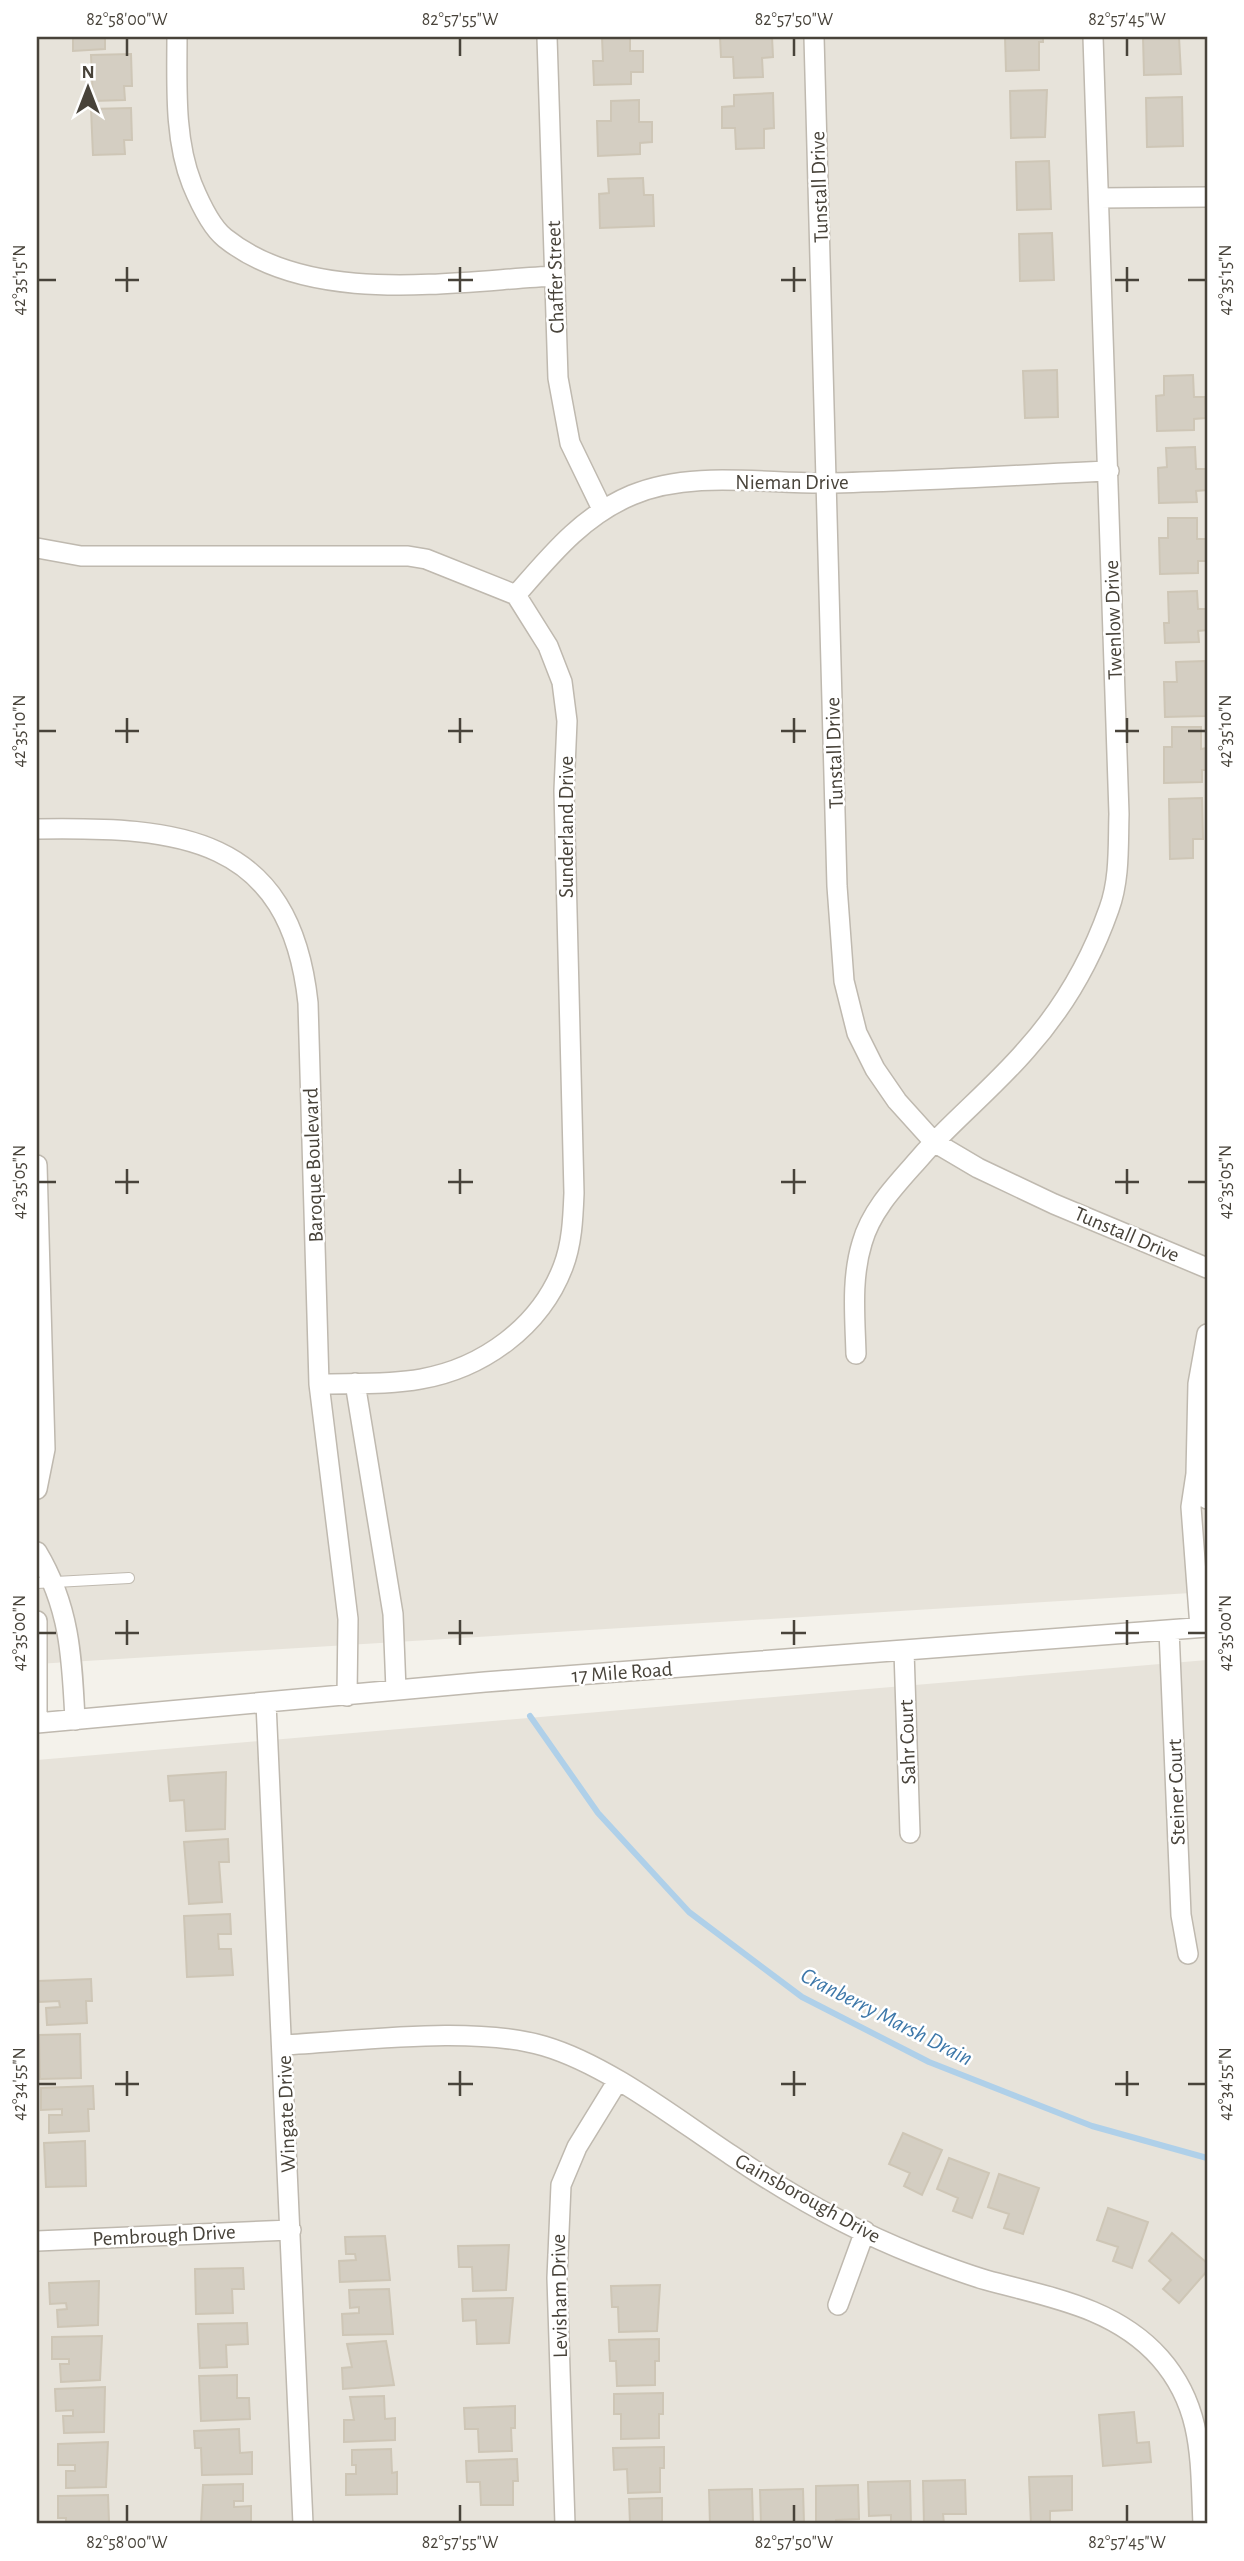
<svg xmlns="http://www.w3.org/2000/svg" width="1244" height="2561" viewBox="0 0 1244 2561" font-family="'Alegreya Sans',sans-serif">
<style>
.residential{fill:#e7e3da}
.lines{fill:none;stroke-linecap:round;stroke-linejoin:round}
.stream{stroke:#afd0e9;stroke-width:6}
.building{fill:#d4cec2;stroke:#cec6b6;stroke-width:2}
.service-casing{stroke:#bfb9af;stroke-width:12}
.minor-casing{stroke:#bfb9af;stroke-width:22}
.service{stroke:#fff;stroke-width:10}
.minor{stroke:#fff;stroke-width:19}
.ticks{fill:none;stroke:#48433a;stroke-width:2.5}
.labels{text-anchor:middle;stroke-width:5;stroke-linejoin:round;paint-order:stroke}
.street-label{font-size:21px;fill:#48433a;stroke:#fff}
.water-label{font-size:23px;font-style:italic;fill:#3e78a9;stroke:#fff}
.neatline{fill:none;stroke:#48433a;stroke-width:2.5}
.ticks-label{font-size:18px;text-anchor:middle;fill:#48433a}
</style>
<rect width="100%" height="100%" fill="#f4f2eb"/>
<path class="residential" d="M 37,37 L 1207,37 L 1207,1592 L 37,1664 Z
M 1207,1660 L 1207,2524 L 37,2524 L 37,1760 Z"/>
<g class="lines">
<path class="stream" d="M 530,1716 L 598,1813 L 689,1912 L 802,1997 L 929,2062 L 1092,2126 L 1207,2158"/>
</g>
<path class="building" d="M 73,37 L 105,37 L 105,49 L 73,51 Z
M 602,37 L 630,37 L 630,51 L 643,51 L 643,72 L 631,72 L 631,84 L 594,85 L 593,61 L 603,61 Z
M 720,37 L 772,37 L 773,57 L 762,58 L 763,77 L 734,78 L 733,57 L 721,57 Z
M 1005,37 L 1043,37 L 1043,42 L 1039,42 L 1039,70 L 1006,71 Z
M 1143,37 L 1179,37 L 1181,74 L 1144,75 Z
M 131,54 L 132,86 L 124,86 L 125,100 L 93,101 L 91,55 Z
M 1047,90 L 1045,137 L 1011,138 L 1010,91 Z
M 773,93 L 774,128 L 764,129 L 764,148 L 736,149 L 735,128 L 722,128 L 722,107 L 734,106 L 734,95 Z
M 1182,97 L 1183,146 L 1147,147 L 1146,98 Z
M 639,100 L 639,122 L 652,122 L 652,142 L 640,143 L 640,154 L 598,156 L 597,121 L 611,121 L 611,101 Z
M 131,108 L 132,140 L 124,140 L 125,154 L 93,155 L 91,109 Z
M 1049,161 L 1051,209 L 1017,210 L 1016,162 Z
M 643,178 L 644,195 L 653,195 L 654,226 L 600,228 L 599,194 L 609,193 L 608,179 Z
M 1052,233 L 1054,280 L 1020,281 L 1019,234 Z
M 1057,370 L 1058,417 L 1025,418 L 1023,371 Z
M 1193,375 L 1194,397 L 1205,397 L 1206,418 L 1194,419 L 1194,430 L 1157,431 L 1156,396 L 1164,395 L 1164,376 Z
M 1195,447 L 1196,469 L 1207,469 L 1207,490 L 1196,491 L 1197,502 L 1159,503 L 1158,468 L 1167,467 L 1166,448 Z
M 1168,518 L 1197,518 L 1197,539 L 1207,539 L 1207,561 L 1198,561 L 1198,573 L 1160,574 L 1159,538 L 1168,538 Z
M 1197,591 L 1198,609 L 1207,609 L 1207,630 L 1198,631 L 1199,642 L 1165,643 L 1164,623 L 1169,623 L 1168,592 Z
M 1205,661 L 1206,716 L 1165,717 L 1164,682 L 1177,682 L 1176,662 Z
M 1172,727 L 1201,727 L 1201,749 L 1207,748 L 1207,770 L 1202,770 L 1202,782 L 1164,783 L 1164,747 L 1172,747 Z
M 1202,798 L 1203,839 L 1193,839 L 1193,858 L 1170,859 L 1169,799 Z
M 226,1772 L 225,1829 L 186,1831 L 184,1800 L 170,1801 L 168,1776 Z
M 228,1839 L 229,1862 L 219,1862 L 222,1902 L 189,1904 L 184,1842 Z
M 230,1914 L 231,1934 L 218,1934 L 219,1949 L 231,1949 L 233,1975 L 187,1977 L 184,1916 Z
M 91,1979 L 92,2001 L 86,2001 L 87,2023 L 47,2025 L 46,2008 L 60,2007 L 59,2001 L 39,2002 L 38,1981 Z
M 80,2034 L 81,2078 L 40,2079 L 39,2035 Z
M 93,2086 L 94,2109 L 88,2109 L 89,2131 L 49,2133 L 49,2115 L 62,2115 L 62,2109 L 41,2110 L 41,2088 Z
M 903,2133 L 942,2150 L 922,2195 L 904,2186 L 910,2173 L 889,2164 Z
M 85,2141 L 86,2186 L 46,2187 L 44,2143 Z
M 949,2158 L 989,2173 L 972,2218 L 953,2211 L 958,2198 L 937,2189 Z
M 999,2174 L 1039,2188 L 1023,2234 L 1004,2228 L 1009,2214 L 988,2207 Z
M 1108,2208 L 1148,2222 L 1132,2268 L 1113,2261 L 1118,2247 L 1097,2240 Z
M 1172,2233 L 1207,2263 L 1207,2271 L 1179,2303 L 1163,2289 L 1171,2280 L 1149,2261 Z
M 385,2236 L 390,2280 L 340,2282 L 339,2261 L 356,2260 L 355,2254 L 346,2254 L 345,2237 Z
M 509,2245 L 506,2290 L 473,2291 L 472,2267 L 459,2267 L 458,2246 Z
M 243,2268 L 244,2289 L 232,2289 L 233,2313 L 196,2314 L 195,2269 Z
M 99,2281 L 98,2325 L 58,2327 L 57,2310 L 67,2309 L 66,2303 L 50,2304 L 49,2283 Z
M 660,2285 L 657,2331 L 619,2332 L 618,2307 L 612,2307 L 611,2286 Z
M 389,2289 L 393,2334 L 343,2335 L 342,2314 L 359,2313 L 359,2307 L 350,2308 L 349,2290 Z
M 513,2298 L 509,2343 L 477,2344 L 476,2320 L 463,2321 L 462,2299 Z
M 247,2323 L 248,2344 L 226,2345 L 227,2367 L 200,2368 L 198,2324 Z
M 102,2336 L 100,2380 L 61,2382 L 60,2364 L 69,2364 L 69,2359 L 52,2359 L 52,2337 Z
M 659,2339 L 659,2361 L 655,2361 L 655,2385 L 617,2386 L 616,2361 L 610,2361 L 609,2340 Z
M 386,2341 L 394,2385 L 343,2389 L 342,2368 L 352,2367 L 347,2344 Z
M 237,2375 L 237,2398 L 249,2398 L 250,2419 L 201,2421 L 199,2376 Z
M 105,2387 L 104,2432 L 64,2433 L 63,2416 L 73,2416 L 73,2410 L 56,2411 L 55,2389 Z
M 663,2393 L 663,2414 L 659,2414 L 659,2438 L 621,2439 L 621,2414 L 614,2414 L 614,2394 Z
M 384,2396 L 385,2419 L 395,2418 L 395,2440 L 344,2442 L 344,2420 L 354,2420 L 350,2397 Z
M 515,2406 L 515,2428 L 511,2428 L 512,2451 L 479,2452 L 478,2429 L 465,2429 L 464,2408 Z
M 1134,2412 L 1137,2443 L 1149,2442 L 1151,2462 L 1103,2466 L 1099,2415 Z
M 239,2429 L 240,2453 L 252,2452 L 252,2474 L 202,2475 L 201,2448 L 195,2448 L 194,2431 Z
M 108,2442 L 106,2487 L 66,2488 L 66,2471 L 75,2471 L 75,2465 L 58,2465 L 58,2444 Z
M 664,2447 L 664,2468 L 660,2468 L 660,2492 L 628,2493 L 627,2469 L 614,2470 L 613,2448 Z
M 391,2449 L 392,2473 L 397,2472 L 397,2494 L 346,2495 L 346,2474 L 356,2474 L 356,2465 L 352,2465 L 352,2450 Z
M 517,2459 L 518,2481 L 513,2481 L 513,2505 L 481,2505 L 480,2482 L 467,2482 L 466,2461 Z
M 1072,2476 L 1072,2510 L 1050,2511 L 1050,2524 L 1031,2524 L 1029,2477 Z
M 965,2480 L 966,2514 L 943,2514 L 944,2524 L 924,2524 L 923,2481 Z
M 910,2481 L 911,2524 L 891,2524 L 891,2515 L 869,2516 L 868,2482 Z
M 243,2484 L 243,2501 L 234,2501 L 234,2507 L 251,2506 L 251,2524 L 201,2524 L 203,2485 Z
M 858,2485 L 859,2519 L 836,2520 L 836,2524 L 816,2524 L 816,2486 Z
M 752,2489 L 753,2523 L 710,2524 L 709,2490 Z
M 803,2489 L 804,2523 L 761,2524 L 760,2490 Z
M 108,2495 L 109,2522 L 106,2524 L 66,2524 L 66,2518 L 58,2518 L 58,2496 Z
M 662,2498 L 662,2522 L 667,2524 L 616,2524 L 630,2523 L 629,2499 Z"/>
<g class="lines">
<g class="service-casing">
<path id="service" d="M 37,1583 L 129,1578"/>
</g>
<g class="minor-casing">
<path id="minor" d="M 177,37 C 177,84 174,139 192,184 C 199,201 211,227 225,238 C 311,307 453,281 555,276
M 547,37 L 558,378 L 570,443 L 602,509
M 814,37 L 837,886 L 844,981 L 857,1033 L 875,1069 L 897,1101 L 934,1142 L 978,1168 L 1054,1204 L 1207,1268
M 1099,198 L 1207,197
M 37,548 L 81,556 L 408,556 L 426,559 L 516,595 L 548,646 L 562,682 L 567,721 L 564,791 L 574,1193 C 573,1218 572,1244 563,1267 C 540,1327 483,1368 421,1379 C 388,1385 352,1383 319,1384
M 516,595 C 550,556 582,516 632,495 C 692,470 764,484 827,483 C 921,481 1015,475 1109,471
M 37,829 C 177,827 290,834 308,1003 L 319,1384 L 348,1619 L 347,1696
M 37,1165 L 45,1449 L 37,1489
M 856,1354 C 855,1317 851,1279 862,1243 C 872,1207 901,1180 925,1152 C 957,1117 995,1086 1026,1050 C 1062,1010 1091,960 1109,909 C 1120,879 1118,845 1119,814 L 1093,37
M 355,1383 L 393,1614 L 396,1690
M 1196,1474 L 1198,1384 L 1207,1334
M 37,1552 C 70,1607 72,1658 75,1720
M 37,1621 L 37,1723
M 1200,1627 L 1191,1507 L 1196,1474 L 1207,1499
M 1169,1630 L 1181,1915 L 1188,1954
M 904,1651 L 910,1833
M 266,1703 L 303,2524
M 37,1723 L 485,1682 L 1207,1627
M 283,2045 C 360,2041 472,2025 544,2046 C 608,2065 675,2118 731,2155 C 787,2193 852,2230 916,2255 C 939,2264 962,2273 986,2280 C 1048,2297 1115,2307 1160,2358 C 1204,2408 1200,2462 1203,2524
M 37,2241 L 291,2230
M 838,2305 L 865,2231
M 565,2524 L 557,2278 L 561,2185 L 577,2147 L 617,2082"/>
</g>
<use href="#service" class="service"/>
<use href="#minor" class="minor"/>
</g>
<path class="ticks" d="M 127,38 L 127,56M 460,38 L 460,56M 794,38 L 794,56M 1127,38 L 1127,56M 127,267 L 127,292M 460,267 L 460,292M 794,267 L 794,292M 1127,267 L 1127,292M 38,280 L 56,280M 115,280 L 139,280M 448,280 L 473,280M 781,280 L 806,280M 1115,280 L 1139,280M 1188,280 L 1206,280M 127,718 L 127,743M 460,718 L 460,743M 794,718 L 794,743M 1127,718 L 1127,743M 38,731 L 56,731M 115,731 L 139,731M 448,731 L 473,731M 781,731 L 806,731M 1115,731 L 1139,731M 1188,731 L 1206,731M 127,1169 L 127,1194M 460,1169 L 460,1194M 794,1169 L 794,1194M 1127,1169 L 1127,1194M 38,1182 L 56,1182M 115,1182 L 139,1182M 448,1182 L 473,1182M 781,1182 L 806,1182M 1115,1182 L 1139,1182M 1188,1182 L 1206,1182M 127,1620 L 127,1645M 460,1620 L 460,1645M 794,1620 L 794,1645M 1127,1620 L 1127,1645M 38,1633 L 56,1633M 115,1633 L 139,1633M 448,1633 L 473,1633M 781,1633 L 806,1633M 1115,1633 L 1139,1633M 1188,1633 L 1206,1633M 127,2071 L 127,2096M 460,2071 L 460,2096M 794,2071 L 794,2096M 1127,2071 L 1127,2096M 38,2084 L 56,2084M 115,2084 L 139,2084M 448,2084 L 473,2084M 781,2084 L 806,2084M 1115,2084 L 1139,2084M 1188,2084 L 1206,2084M 127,2505 L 127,2522M 460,2505 L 460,2522M 794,2505 L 794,2522M 1127,2505 L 1127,2522"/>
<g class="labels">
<g class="street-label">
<text transform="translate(819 187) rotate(-92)" y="7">Tunstall Drive</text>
<text transform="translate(555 277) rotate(-92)" y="7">Chaffer Street</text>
<text x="792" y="489">Nieman Drive</text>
<text transform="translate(1113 620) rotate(-92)" y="7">Twenlow Drive</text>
<text transform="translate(834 753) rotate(-92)" y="7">Tunstall Drive</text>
<text transform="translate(566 827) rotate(-90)" y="7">Sunderland Drive</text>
<text transform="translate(313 1165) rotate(-92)" y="7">Baroque Boulevard</text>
<text transform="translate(1127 1234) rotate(23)" y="7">Tunstall Drive</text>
<text transform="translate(622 1672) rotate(-4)" y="7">17 Mile Road</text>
<text transform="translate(907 1742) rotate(-92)" y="7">Sahr Court</text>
<text transform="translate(1176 1792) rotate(-92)" y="7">Steiner Court</text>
<text transform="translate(286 2114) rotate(-92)" y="7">Wingate Drive</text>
<text transform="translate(808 2198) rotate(29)" y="7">Gainsborough Drive</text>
<text transform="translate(164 2235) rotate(-3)" y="7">Pembrough Drive</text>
<text transform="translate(559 2296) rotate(-91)" y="7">Levisham Drive</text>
</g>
<g class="water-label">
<text transform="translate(887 2016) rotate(27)" y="8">Cranberry Marsh Drain</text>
</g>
</g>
<rect width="1244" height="2561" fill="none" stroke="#ffffff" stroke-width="77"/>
<g transform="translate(88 88)" stroke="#ffffff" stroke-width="5" paint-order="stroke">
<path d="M0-5L12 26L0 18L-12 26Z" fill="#48433a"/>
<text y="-10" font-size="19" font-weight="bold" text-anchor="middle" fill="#48433a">N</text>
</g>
<rect x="38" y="38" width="1168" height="2484" class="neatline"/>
<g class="ticks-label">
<text x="127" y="25">82°58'00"W</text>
<text x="460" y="25">82°57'55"W</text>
<text x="794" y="25">82°57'50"W</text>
<text x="1127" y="25">82°57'45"W</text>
<text transform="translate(19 280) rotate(-90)" y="6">42°35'15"N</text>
<text transform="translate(1225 280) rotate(-90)" y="6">42°35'15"N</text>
<text transform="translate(19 731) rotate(-90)" y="6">42°35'10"N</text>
<text transform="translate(1225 731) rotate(-90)" y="6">42°35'10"N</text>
<text transform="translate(19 1182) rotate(-90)" y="6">42°35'05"N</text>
<text transform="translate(1225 1182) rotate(-90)" y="6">42°35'05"N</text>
<text transform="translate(19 1633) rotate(-90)" y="6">42°35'00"N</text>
<text transform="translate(1225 1633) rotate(-90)" y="6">42°35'00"N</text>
<text transform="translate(19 2084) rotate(-90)" y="6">42°34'55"N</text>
<text transform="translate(1225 2084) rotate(-90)" y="6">42°34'55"N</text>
<text x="127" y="2548">82°58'00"W</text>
<text x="460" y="2548">82°57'55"W</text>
<text x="794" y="2548">82°57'50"W</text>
<text x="1127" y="2548">82°57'45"W</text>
</g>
</svg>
